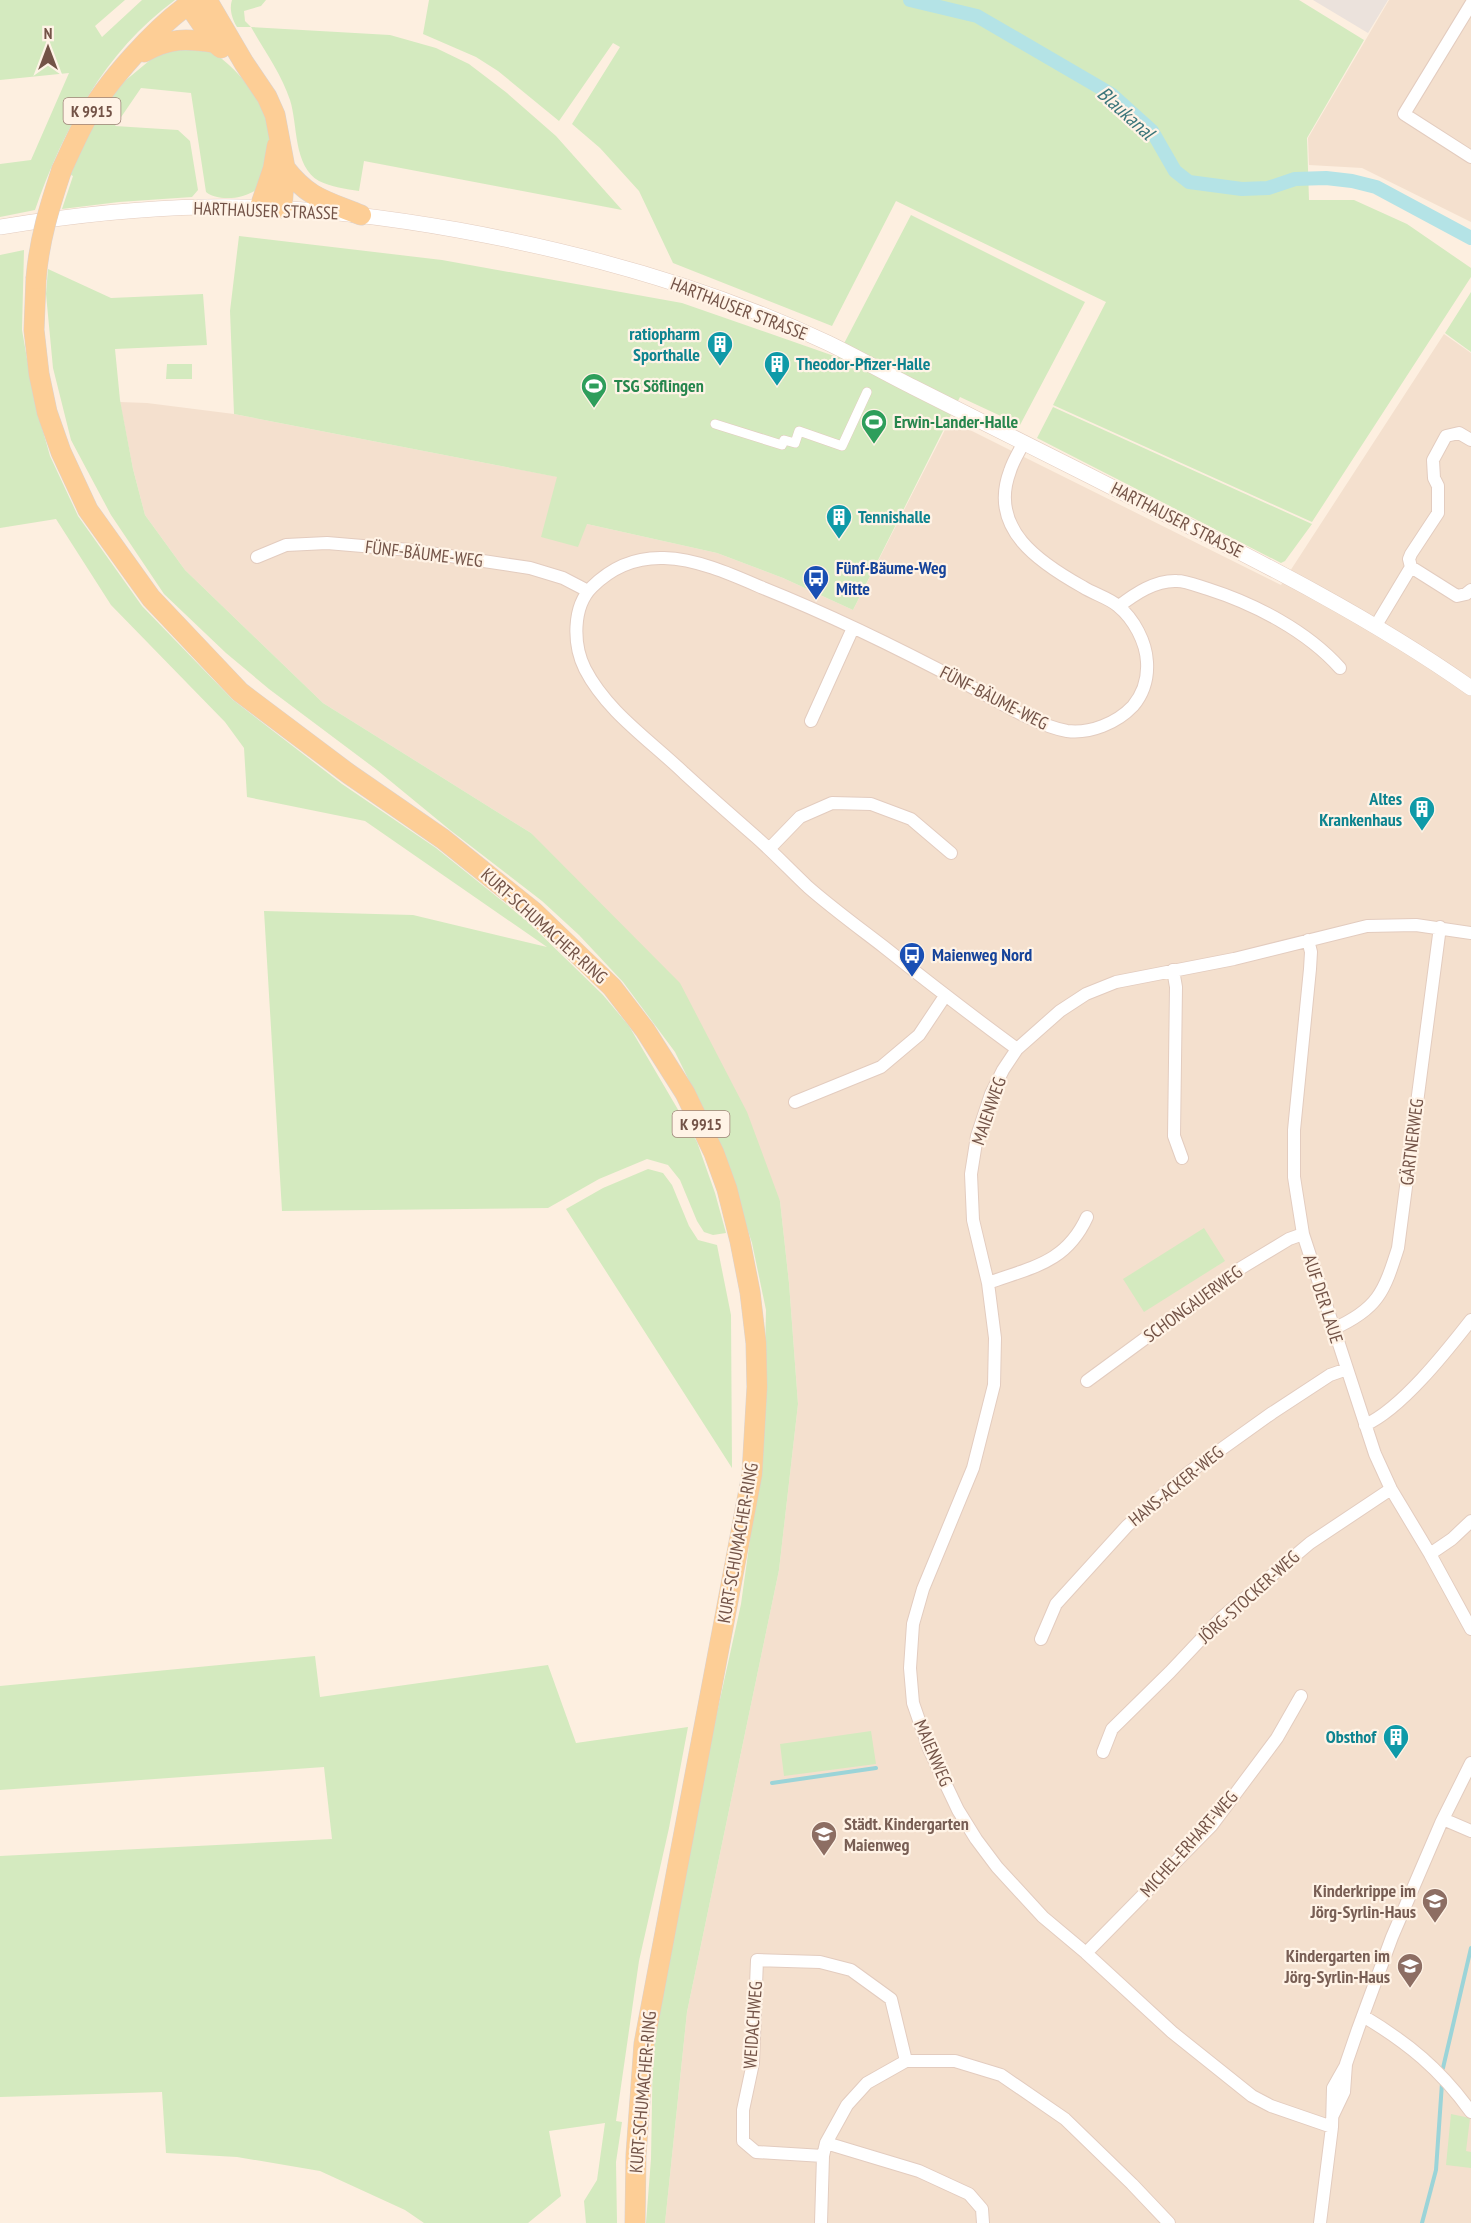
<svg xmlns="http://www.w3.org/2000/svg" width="1471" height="2223" viewBox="0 0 1471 2223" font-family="'PT Sans Narrow',sans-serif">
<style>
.residential{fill:#f4e0ce}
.industrial{fill:#ebe2dc}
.green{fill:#d4eabf}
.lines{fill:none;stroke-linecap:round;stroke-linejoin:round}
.stream{stroke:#9bd4d8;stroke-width:4}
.canal{stroke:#b4e3e6;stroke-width:14}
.pedestrian-casing{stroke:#e3ccbf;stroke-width:10}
.minor-casing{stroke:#e3ccbf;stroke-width:14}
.tertiary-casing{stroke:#e3ccbf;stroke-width:16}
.primary-casing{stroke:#dbd2cf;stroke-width:21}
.pedestrian{stroke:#fff;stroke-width:9}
.minor{stroke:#fff;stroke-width:12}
.tertiary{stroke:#fff;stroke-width:15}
.primary{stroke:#fdce96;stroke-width:20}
.primary-bridge-casing{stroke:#dbd2cf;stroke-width:21;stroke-linecap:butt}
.primary-bridge{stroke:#fdce96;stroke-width:20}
.labels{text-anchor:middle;stroke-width:4.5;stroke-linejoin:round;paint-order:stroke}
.shield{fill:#fff3e6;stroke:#9d8377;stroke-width:1.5}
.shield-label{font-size:16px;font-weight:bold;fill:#735347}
.street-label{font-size:18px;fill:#735347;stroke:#fff3e6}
.culture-label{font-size:18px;font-weight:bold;fill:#0d838f;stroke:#fff3e6;text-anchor:end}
.leisure-label{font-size:18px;font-weight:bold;fill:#27864d;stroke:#fff3e6;text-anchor:start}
.transit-label{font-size:18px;font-weight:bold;fill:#164399;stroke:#fff3e6;text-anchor:start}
.education-label{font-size:18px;font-weight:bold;fill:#785e54;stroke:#fff3e6;text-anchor:end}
.water-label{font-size:20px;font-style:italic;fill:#3b757a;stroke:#fff3e6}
</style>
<rect width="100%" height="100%" fill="#fdefe0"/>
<path class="residential" d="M 1389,0 L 1471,0 L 1471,222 L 1362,168 L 1309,165 L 1308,138 Z
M 1444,334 L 1471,353 L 1471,2223 L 665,2223 L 687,2012 L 779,1570 L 798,1404 L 789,1283 L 780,1201 L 531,833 L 323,703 L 185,570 L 145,515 L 133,469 L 120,402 L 147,403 L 234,414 L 558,477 L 542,536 L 587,524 L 717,553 L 783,578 L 853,610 L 950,420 L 1281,585 Z"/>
<path class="industrial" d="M 1313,0 L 1388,0 L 1368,33 Z"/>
<path class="green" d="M 0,0 L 125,0 L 95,26 L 102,37 L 142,0 L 175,0 C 105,51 63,130 35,210 L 0,217 L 0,164 L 31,160 L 69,73 L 0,80 Z
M 232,0 L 266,0 L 261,6 L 244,11 L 245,21 L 251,27 L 390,35 L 436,48 L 469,64 L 507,93 L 556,136 L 622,210 L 364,161 L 359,191 C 346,189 331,187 319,181 C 293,166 298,125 290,100 C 282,75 264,50 251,27 L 237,27 C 232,19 229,9 232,0 Z
M 429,0 L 1299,0 L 1364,40 L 1307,138 L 1309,200 L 1354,200 L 1407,224 L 1471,268 L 1471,277 L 1312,522 L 1053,405 L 1106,302 L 896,201 L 832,326 L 673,263 L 639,191 L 600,148 L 572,124 L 620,47 L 613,43 L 559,121 L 498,71 L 476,57 L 423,34 Z
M 173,46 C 184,47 200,47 210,51 C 240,68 275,113 270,149 C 268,162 262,176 258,188 C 246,199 218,202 206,192 L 191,93 L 141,88 L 115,126 L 178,130 L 190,141 L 198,190 L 192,197 L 119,202 L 62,209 L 73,176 L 69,174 L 90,128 L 120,85 L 161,51 Z
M 911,215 L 1085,302 L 1020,425 L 960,397 L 853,610 L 783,578 L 717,553 L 587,524 L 578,547 L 541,537 L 557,477 L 234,414 L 230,311 L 239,236 L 442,260 L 682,303 L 837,357 Z
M 24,250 L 22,330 L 34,399 L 50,456 L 78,516 L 142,606 L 233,700 L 342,784 L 436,848 L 527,921 L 603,995 L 629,1026 L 697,1142 L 715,1193 L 726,1233 L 713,1235 L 704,1232 L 697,1221 L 680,1180 L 668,1165 L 647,1159 L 599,1179 L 548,1208 L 282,1211 L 264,911 L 413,915 L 547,947 L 365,821 L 247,797 L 244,748 L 225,722 L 111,605 L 56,519 L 0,528 L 0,255 Z
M 48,269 L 111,298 L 203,294 L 207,345 L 115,349 L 120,400 L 133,469 L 145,515 L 185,570 L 323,703 L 531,833 L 680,983 L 747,1112 L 780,1201 L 789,1283 L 798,1404 L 779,1570 L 687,2012 L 665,2223 L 646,2223 L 651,2159 L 653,2045 L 706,1763 L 741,1604 L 763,1446 L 766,1310 L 752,1243 L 717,1137 L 675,1052 L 623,982 L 579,935 L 542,901 L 450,830 L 377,770 L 269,689 L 226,653 L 164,594 L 111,515 L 71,440 L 53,368 L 46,294 Z
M 1471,292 L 1471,352 L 1445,333 Z
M 167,364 L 192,364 L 192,379 L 166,379 Z
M 1053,407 L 1312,524 L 1285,561 L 1281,563 L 1037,438 Z
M 648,1169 L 663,1173 L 672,1185 L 689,1226 L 698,1240 L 717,1245 L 731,1315 L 732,1468 L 566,1209 L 603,1188 Z
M 1204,1228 L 1225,1261 L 1144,1312 L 1123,1279 Z
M 315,1656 L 320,1697 L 548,1665 L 576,1743 L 688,1727 L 669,1828 L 639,1961 L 616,2121 L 622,2122 L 616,2162 L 617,2223 L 586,2223 L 584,2201 L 597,2180 L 605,2123 L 549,2131 L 561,2196 L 528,2223 L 424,2223 L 405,2210 L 320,2171 L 237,2157 L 166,2153 L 162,2092 L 0,2097 L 0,1856 L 332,1839 L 324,1767 L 0,1790 L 0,1686 Z
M 871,1731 L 876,1764 L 784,1776 L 780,1744 Z
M 1451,2114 L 1470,2118 L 1466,2151 L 1471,2152 L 1471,2168 L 1446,2165 Z"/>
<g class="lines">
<path class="stream" d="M 772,1783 L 876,1768
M 1443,2068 L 1471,1948
M 1422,2223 L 1436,2170 L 1442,2083"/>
<path class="canal" d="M 910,0 L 977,16 L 1111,94 L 1152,131 L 1175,171 L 1189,182 L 1242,189 L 1268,188 L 1295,179 L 1326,178 L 1352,181 L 1376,187 L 1471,238"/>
<g class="pedestrian-casing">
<path id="pedestrian" d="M 715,424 L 782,445 L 784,440 L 795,443 L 799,431 L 842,446 L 867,392"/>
</g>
<g class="minor-casing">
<path id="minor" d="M 1471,4 L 1404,114 L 1471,157
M 257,557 L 286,545 L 327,543 L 410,550 L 530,568 L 563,578 L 588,591
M 1411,567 L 1409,559 L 1411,554 L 1438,513 L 1438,486 L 1434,478 L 1433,460 L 1446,436 L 1459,433 L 1471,440
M 1119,606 C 1135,594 1155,580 1177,581 C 1186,581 1198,586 1208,589 C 1255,604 1307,631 1340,668
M 1375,627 L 1411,567 L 1457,596 L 1466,594 L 1471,590
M 811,721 L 853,628
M 769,849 L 800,817 L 832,803 L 871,804 L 911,819 L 951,853
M 1308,940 L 1311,952 L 1310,969 L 1294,1130 L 1294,1177 L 1303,1234 L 1375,1454 L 1391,1489 L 1430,1554 L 1471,1629
M 1173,970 L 1176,987 L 1174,1136 L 1182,1158
M 1017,1049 C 972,1016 928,982 884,947 C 858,927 832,908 808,887 C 791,871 774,853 756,837 C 732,816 708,795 684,773 C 651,741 607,712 585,669 C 573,645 572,607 592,587 C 612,567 636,557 664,558 C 698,559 733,575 763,588 C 833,616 900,649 966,684 C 994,699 1037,726 1067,731 C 1090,734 1117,723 1133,706 C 1143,694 1148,678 1147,662 C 1146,642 1134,619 1118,606 C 1109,598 1094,594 1083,587 C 1040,563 988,529 1010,471 C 1013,461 1019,452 1024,442
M 795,1102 L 881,1067 L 919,1035 L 945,996
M 988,1283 C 1032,1267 1066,1263 1087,1217
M 1333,1329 C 1378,1309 1384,1292 1398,1248 L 1440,927
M 1087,1381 L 1241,1268 L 1289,1239 L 1303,1234
M 1365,1425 C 1401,1409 1446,1352 1471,1320
M 1430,1554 L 1452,1539 L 1471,1521
M 1041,1639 L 1056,1604 L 1127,1526 L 1188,1473 L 1272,1413 L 1330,1375 L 1347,1369
M 1103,1752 L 1112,1729 L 1170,1672 L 1220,1619 L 1310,1543 L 1391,1489
M 1443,1819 L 1471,1831
M 1086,1953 L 1212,1825 L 1277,1738 L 1301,1696
M 1363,2016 C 1408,2043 1440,2069 1471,2112
M 1333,2115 L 1344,2092 L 1346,2064 L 1358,2029 L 1392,1937 L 1441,1823 L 1471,1763
M 1332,2127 L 1271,2106 L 1252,2096 L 1172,2032 L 1086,1953 L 1043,1917 L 997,1867 L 976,1839 L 958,1810 L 929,1749 L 913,1703 L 910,1668 L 913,1624 L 923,1589 L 973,1468 L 994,1385 L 995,1338 L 988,1283 L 973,1220 L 971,1174 L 977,1136 L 991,1094 L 1003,1070 L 1017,1049 L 1060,1011 L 1086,994 L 1116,982 L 1234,959 L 1367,926 L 1416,925 L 1471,933
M 826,2143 L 919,2171 L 969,2194 L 982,2209 L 983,2223
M 823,2156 L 756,2152 L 743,2141 L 743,2110 L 753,2063 L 757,1960 L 820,1962 L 851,1970 L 891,1999 L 906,2061
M 821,2223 L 823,2156 L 826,2143 L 847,2105 L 867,2083 L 906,2061 L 955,2061 L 1001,2075 L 1065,2119 L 1132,2184 L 1169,2223
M 1320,2223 L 1332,2127 L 1333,2088 L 1346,2065"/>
</g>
<g class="tertiary-casing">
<path id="tertiary" d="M 0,227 C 68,216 136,208 205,207 C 290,205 374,215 458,230 C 585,253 711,288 828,343 C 857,357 885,373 913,387 C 972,417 1031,446 1090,476 C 1219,542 1352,604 1471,688"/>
</g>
<g class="primary-casing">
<path id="primary" d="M 207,0 L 244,63 L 267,97 L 275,115 L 285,168 L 282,208
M 188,4 L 215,43 L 221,48
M 144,52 C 170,38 186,38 215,43
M 285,168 C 309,199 327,201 361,215
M 62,169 C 69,154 76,138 84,123 C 105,83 157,25 195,0
M 260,207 L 273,169 L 277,146
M 36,279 L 34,330 L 39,374 L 47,412 L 61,452 L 88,510 L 151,598 L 240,692 L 349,774 L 443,839 L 534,912 L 612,987 L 645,1030 L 685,1093 L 714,1153 L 727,1189 L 740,1241 L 750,1292 L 756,1343 L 757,1387 L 752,1474 L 644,2044 L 636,2155 L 635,2223"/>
</g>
<use href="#pedestrian" class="pedestrian"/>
<use href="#minor" class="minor"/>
<use href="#tertiary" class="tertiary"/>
<use href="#primary" class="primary"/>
<g class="primary-bridge-casing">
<path id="primary-bridge" d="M 36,279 C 39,240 50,205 62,169"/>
</g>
<use href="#primary-bridge" class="primary-bridge"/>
</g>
<defs>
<g id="building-pin" transform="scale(1.35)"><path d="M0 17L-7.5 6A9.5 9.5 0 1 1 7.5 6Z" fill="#0f9aa8" stroke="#fff3e6"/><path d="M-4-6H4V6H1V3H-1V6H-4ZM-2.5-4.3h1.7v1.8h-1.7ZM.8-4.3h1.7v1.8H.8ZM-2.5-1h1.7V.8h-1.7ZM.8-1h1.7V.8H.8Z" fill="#fff"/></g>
<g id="stadium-pin" transform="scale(1.35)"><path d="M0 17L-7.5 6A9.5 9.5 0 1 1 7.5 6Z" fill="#2e9e5b" stroke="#fff3e6"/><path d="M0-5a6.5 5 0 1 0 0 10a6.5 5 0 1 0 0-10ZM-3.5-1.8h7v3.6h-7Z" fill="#fff"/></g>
<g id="bus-pin" transform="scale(1.35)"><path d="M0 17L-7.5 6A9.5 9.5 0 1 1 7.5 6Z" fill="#1a4fb4" stroke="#fff3e6"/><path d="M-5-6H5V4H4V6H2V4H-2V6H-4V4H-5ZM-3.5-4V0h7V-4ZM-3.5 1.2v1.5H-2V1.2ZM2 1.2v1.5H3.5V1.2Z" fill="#fff"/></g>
<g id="school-pin" transform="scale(1.35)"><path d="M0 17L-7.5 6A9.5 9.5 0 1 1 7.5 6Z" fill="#8d6e63" stroke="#fff3e6"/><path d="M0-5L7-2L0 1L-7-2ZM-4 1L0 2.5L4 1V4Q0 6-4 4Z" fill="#fff"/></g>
</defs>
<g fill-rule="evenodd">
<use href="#building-pin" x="720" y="344"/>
<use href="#building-pin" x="777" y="364"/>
<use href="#stadium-pin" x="594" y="386"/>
<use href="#stadium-pin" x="874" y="422"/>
<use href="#building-pin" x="839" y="517"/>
<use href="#bus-pin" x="816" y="578"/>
<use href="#building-pin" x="1422" y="809"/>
<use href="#bus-pin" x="912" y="955"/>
<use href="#building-pin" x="1396" y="1737"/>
<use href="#school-pin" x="824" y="1834"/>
<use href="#school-pin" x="1435" y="1901"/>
<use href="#school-pin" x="1410" y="1966"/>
</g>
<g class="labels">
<g class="shield">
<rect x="63.5" y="98" width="57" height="26" rx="4.5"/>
<rect x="672.5" y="1111" width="57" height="26" rx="4.5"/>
</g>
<g class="shield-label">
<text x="92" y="117">K 9915</text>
<text x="701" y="1130">K 9915</text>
</g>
<g class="street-label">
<text transform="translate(266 211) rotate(2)" y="6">HARTHAUSER STRASSE</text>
<text transform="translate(739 309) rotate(21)" y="6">HARTHAUSER STRASSE</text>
<text transform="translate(1177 520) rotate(27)" y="6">HARTHAUSER STRASSE</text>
<text transform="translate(424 554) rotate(7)" y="6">FÜNF-BÄUME-WEG</text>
<text transform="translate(994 698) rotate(27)" y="6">FÜNF-BÄUME-WEG</text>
<text transform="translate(544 926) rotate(42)" y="6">KURT-SCHUMACHER-RING</text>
<text transform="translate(989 1111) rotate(-71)" y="6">MAIENWEG</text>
<text transform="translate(1412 1142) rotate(-83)" y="6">GÄRTNERWEG</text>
<text transform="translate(1323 1299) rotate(72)" y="6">AUF DER LAUE</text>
<text transform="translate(1193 1304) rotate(-36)" y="6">SCHONGAUERWEG</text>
<text transform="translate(1176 1486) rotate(-39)" y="6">HANS-ACKER-WEG</text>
<text transform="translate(738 1543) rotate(-80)" y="6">KURT-SCHUMACHER-RING</text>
<text transform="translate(1249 1597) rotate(-42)" y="6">JÖRG-STOCKER-WEG</text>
<text transform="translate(933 1753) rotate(67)" y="6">MAIENWEG</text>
<text transform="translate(1189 1844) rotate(-48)" y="6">MICHEL-ERHART-WEG</text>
<text transform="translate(753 2025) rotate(-86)" y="6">WEIDACHWEG</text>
<text transform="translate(643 2092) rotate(-85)" y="6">KURT-SCHUMACHER-RING</text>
</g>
<g class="culture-label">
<text x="700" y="340">ratiopharm<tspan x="700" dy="21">Sporthalle</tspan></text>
<text x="796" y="370" text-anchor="start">Theodor-Pfizer-Halle</text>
<text x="858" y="523" text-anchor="start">Tennishalle</text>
<text x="1402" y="805">Altes<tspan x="1402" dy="21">Krankenhaus</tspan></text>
<text x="1376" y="1743">Obsthof</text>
</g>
<g class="leisure-label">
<text x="614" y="392">TSG Söflingen</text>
<text x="894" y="428">Erwin-Lander-Halle</text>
</g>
<g class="transit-label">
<text x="836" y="574">Fünf-Bäume-Weg<tspan x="836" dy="21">Mitte</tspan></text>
<text x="932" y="961">Maienweg Nord</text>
</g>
<g class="education-label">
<text x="844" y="1830" text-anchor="start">Städt. Kindergarten<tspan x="844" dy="21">Maienweg</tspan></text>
<text x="1416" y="1897">Kinderkrippe im<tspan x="1416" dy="21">Jörg-Syrlin-Haus</tspan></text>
<text x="1390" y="1962">Kindergarten im<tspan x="1390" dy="21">Jörg-Syrlin-Haus</tspan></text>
</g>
<g class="water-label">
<text transform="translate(1126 113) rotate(42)" y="7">Blaukanal</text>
</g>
</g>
<g transform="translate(48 48)" stroke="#fff3e6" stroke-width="4.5" paint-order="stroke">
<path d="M0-4.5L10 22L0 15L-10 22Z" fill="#735347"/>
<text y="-9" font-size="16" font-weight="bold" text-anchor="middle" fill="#735347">N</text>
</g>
</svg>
